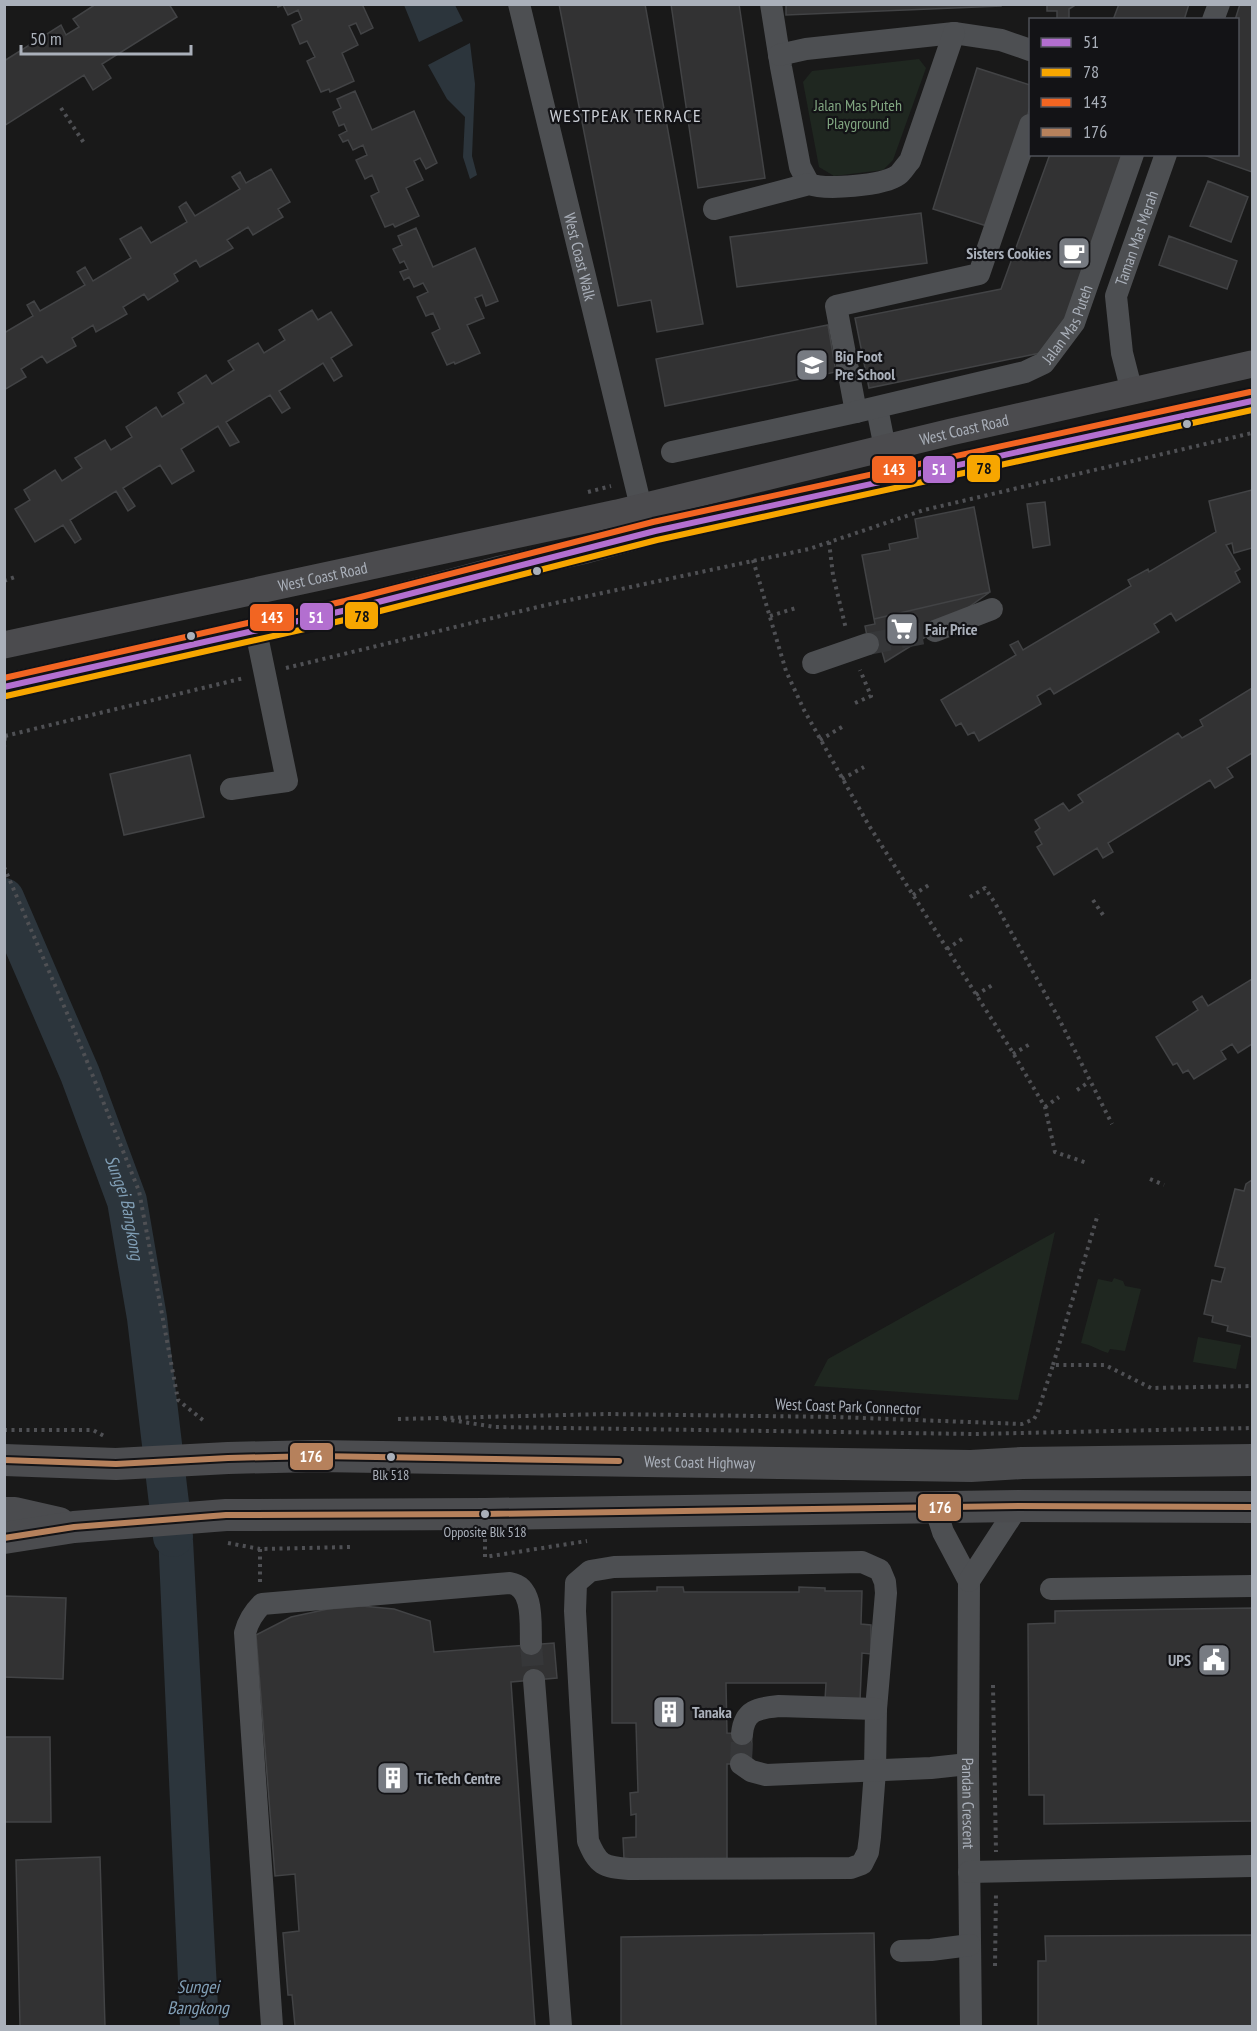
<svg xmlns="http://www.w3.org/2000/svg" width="1257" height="2031" viewBox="0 0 1257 2031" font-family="'PT Sans Narrow',sans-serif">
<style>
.green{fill:#1f2720}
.water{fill:#2c353c}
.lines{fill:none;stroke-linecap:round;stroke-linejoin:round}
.river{stroke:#2c353c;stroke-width:40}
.building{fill:#323233;stroke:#424345;stroke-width:1.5}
.minor-tunnel{stroke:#363739;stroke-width:22;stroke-dasharray:22 11;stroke-linecap:butt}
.path{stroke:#4f5054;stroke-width:4;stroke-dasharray:3 4.5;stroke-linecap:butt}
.minor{stroke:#4d4f52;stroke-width:22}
.major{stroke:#4b4b4e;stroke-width:27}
.highway{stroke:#4b4c4f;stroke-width:32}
.bus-1-casing{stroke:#131316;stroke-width:10}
.bus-2-casing{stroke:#131316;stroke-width:10}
.bus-3-casing{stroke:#131316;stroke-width:10}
.bus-4-casing{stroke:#131316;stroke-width:10}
.bus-1{stroke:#b36fd0;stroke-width:6}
.bus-2{stroke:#f7a600;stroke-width:6}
.bus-3{stroke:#f26522;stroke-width:6}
.bus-4{stroke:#b6815c;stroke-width:6}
.bus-dot{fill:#aab0ba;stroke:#131316;stroke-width:2}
.labels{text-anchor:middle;stroke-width:4.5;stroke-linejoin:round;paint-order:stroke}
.bus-label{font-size:14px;fill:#aab0ba;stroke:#131316}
.park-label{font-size:16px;fill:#81a681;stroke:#131316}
.street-label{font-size:16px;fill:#aab0ba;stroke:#131316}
.poi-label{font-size:16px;font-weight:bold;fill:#aab0ba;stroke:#131316;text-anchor:start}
.neighbourhood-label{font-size:18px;letter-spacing:1.5px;fill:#cbcfd6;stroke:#131316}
.water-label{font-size:18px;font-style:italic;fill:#819fb6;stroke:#131316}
.line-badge{stroke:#131316;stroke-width:2}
.badge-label{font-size:16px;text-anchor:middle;font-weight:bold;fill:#fff}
.pale-badge-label{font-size:16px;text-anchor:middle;font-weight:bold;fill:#111}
</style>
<rect width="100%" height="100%" fill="#191919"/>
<path class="green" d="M 919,59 L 926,68 L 893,160 L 883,170 L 834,176 L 819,167 L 803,82 L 812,71 Z
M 1055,1232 L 1018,1400 L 814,1386 L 828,1359 Z
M 1114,1278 L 1123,1281 L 1125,1286 L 1141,1289 L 1125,1351 L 1110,1349 L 1108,1353 C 1098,1350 1092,1345 1081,1343 L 1098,1279 L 1112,1282 Z
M 1198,1337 L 1241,1345 L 1236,1369 L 1193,1362 Z"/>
<path class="water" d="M 404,5 L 455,5 L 463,21 L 419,42 Z
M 470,43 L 475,84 L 472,156 L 477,175 L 470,179 L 463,157 L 465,117 L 447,99 L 428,65 Z
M 158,1534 L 193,1540 L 219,2026 L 180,2026 Z"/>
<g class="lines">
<path class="river" id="s1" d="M 4,898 L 80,1074 L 127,1201 L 147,1318 L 173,1537"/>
</g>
<path class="building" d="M 96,4 L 169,4 L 177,17 L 102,64 L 111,78 L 93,90 L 84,75 L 4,126 L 4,61 L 61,25 L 66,35 L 79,27 L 73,19 Z
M 277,4 L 362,4 L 373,28 L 361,34 L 356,23 L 349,26 L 358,45 L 342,53 L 354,81 L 330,92 L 329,89 L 321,92 L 307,61 L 315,57 L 307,41 L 300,44 L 292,25 L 302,20 L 298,10 L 288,15 L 283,5 L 278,7 Z
M 559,4 L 645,4 L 703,324 L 657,332 L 651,300 L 618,306 Z
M 671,4 L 739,4 L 765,178 L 698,188 Z
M 786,4 L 1001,4 L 1001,6 L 786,15 Z
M 1047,4 L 1077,4 L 1069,9 L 1069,20 L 1057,20 L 1057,11 L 1047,11 Z
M 1119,4 L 1189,4 L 1184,20 L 1113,20 Z
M 1240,4 L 1252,4 L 1252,172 L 1201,154 L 1238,154 L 1238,20 L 1235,20 Z
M 977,68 L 1030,85 L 1030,107 L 993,228 L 933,209 Z
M 355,91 L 372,130 L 414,111 L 437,163 L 426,169 L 420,158 L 414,161 L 423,180 L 406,188 L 419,216 L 395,227 L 393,224 L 385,227 L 371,196 L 379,192 L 372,175 L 365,179 L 356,160 L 367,155 L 363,145 L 353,150 L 348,140 L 343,142 L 339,135 L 347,131 L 344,124 L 339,126 L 333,112 L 341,108 L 337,99 Z
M 1050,154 L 1130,154 L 1070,318 L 1045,352 L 869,388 L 855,318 L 1001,289 Z
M 271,169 L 290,202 L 278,209 L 283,217 L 253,235 L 248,227 L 227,240 L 233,248 L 200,267 L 196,260 L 174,274 L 178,281 L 148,300 L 144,294 L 123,307 L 127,314 L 96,332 L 93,325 L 72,338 L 76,346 L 47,363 L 42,356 L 21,369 L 26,377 L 4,390 L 4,333 L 33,316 L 27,305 L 34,301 L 40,311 L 85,285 L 77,272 L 85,267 L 93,281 L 131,258 L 120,239 L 141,227 L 151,243 L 187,222 L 179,207 L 186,202 L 195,216 L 240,189 L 232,177 L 240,172 L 246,183 Z
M 1208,181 L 1248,197 L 1231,242 L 1190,226 Z
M 921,213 L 927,263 L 737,287 L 730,237 Z
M 416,228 L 433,267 L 475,248 L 498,301 L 486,306 L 482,295 L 475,298 L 484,318 L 467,325 L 480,353 L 455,364 L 454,362 L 447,365 L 432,333 L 440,329 L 433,313 L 426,316 L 417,297 L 428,292 L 423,283 L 414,287 L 409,277 L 404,280 L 400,272 L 408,269 L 404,261 L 400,263 L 393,249 L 402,245 L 398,236 Z
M 1169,236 L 1237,261 L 1227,289 L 1159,265 Z
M 312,310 L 318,320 L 331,312 L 352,345 L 331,358 L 342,376 L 334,381 L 323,363 L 279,391 L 290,408 L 282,413 L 270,395 L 226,422 L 239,442 L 230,446 L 218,426 L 181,449 L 194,471 L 172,484 L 160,465 L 123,488 L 135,506 L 128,511 L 116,491 L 70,520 L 81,539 L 75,543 L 63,525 L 35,542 L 15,509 L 30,500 L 24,490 L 55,470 L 62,481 L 82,468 L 75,458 L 105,440 L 111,450 L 132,437 L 126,427 L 156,407 L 162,417 L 184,403 L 178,393 L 206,375 L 212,384 L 234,370 L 228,361 L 258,343 L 264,353 L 285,340 L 279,330 Z
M 828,325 L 836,372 L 665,406 L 656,359 Z
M 1252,490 L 1252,548 L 1234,553 L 1232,543 L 1226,545 L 1240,569 L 1235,572 L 1240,582 L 1176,621 L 1171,613 L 1154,624 L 1159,632 L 1054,694 L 1050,688 L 1037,696 L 1041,704 L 979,741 L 974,732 L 968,735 L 961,723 L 956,726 L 941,700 L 1016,655 L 1010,645 L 1018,641 L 1023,650 L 1131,586 L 1128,580 L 1148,569 L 1149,572 L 1216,532 L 1209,501 Z
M 1045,502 L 1050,545 L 1033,548 L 1027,504 Z
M 974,507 L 990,592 L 874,619 L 862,555 L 890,550 L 889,544 L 918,538 L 915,519 Z
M 990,592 L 935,631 L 885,662 L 881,648 L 870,651 L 865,626 L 875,624 L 874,619 Z
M 1252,688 L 1252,753 L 1227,768 L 1233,777 L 1215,788 L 1210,780 L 1108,843 L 1113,852 L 1103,858 L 1097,848 L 1054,875 L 1037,847 L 1042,844 L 1035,832 L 1040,828 L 1035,820 L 1063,803 L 1069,811 L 1083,802 L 1078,795 L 1178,733 L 1182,738 L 1203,726 L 1200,720 Z
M 190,755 L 204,817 L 124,835 L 110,774 Z
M 1252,979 L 1252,1044 L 1238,1053 L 1232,1044 L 1221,1051 L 1226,1059 L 1194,1079 L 1188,1070 L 1183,1073 L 1177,1063 L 1173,1065 L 1156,1037 L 1198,1010 L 1193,1002 L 1202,996 L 1208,1006 Z
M 1252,1180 L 1252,1337 L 1227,1331 L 1228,1326 L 1212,1322 L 1213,1316 L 1204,1314 L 1212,1280 L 1221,1282 L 1225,1268 L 1215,1266 L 1235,1189 L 1244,1191 L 1246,1184 Z
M 657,1587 L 683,1587 L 684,1592 L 799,1592 L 799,1587 L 825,1588 L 825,1591 L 862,1591 L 861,1624 L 871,1625 L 871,1654 L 862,1653 L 860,1701 L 825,1700 L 826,1683 L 726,1683 L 727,1733 L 752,1734 L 751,1764 L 727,1764 L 727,1859 L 624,1859 L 623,1838 L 636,1837 L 636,1814 L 631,1815 L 630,1793 L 638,1792 L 636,1723 L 612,1723 L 612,1592 L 657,1591 Z
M 4,1596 L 66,1598 L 63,1679 L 4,1677 Z
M 362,1606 L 394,1609 L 430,1621 L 434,1652 L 554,1643 L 557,1678 L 511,1682 L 535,2026 L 295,2026 L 292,1995 L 288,1995 L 283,1933 L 299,1931 L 295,1874 L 275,1876 L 256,1635 L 291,1617 L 328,1609 Z
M 1252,1608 L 1252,1821 L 1044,1824 L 1044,1795 L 1029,1795 L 1028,1624 L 1055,1623 L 1055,1611 Z
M 4,1737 L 50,1737 L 51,1822 L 4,1822 Z
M 100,1857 L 105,2026 L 20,2026 L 16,1860 Z
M 874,1933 L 876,2026 L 621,2026 L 621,1937 Z
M 1252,1935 L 1252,2026 L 1038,2026 L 1038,1961 L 1046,1961 L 1045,1936 Z"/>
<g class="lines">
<path class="minor-tunnel" d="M 868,644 L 935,631
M 531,1644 L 534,1680
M 741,1764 L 742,1734"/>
<path class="path" d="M 61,108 L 84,143
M 588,492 L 611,486
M 829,542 L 833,575 L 846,629
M 753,560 L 786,671 L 804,710 L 868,824 L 1010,1048 L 1045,1107 L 1055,1152 L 1087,1163
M 4,581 L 18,576
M 770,616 L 796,608
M 286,668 L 546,605 L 809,549 L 924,510 L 1252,433
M 855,703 L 871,696 L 860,670
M 5,736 L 244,678
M 820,740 L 842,727
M 4,748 L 5,735
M 842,779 L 864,767
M 4,867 L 76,1034 L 139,1191 L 178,1400 L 204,1421
M 913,895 L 932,883
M 970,897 L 985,888 L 995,903 L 1058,1017 L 1112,1124
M 1093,900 L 1103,915
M 947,949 L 965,937
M 976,995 L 994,984
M 1013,1054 L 1030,1044
M 1077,1090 L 1089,1082
M 1045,1107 L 1059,1097
M 1150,1179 L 1164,1185
M 1053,1365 L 1098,1214
M 398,1419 L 607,1414 L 836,1417 L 1022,1424 L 1034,1419 L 1037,1414 L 1053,1365 L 1105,1365 L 1151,1388 L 1252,1386
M 444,1419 L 495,1427 L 974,1434 L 1252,1428
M 4,1430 L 93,1430 L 104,1436
M 485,1539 L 485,1557 L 587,1541
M 228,1543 L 260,1549
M 260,1582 L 260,1549 L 352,1547
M 993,1685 L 996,1852
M 995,1966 L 996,1892"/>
<g class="minor">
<path id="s2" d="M 519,4 L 641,507 L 647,524"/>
<path d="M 771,4 L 781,67 L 800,167 L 809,184"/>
<path d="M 1213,20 L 1219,4"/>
<path d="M 779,55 L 806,49 L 954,33 L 1001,40 L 1030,50"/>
<path d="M 714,209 L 809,184 C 825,190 883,186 898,175 C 902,172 906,165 910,161 L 954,33"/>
<path id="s3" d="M 1132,392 L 1122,353 L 1116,296 L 1166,154"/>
<path d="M 877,408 L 885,448"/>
<path d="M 856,412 L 836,306 L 979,274 L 1030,125"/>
<path id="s4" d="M 672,452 L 856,412 L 1025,372 L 1044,363 L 1074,323 L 1133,154"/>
<path d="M 935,631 L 992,609"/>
<path d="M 813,663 L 868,644"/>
<path d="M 231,789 L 287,781 L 256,631"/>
<path id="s5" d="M 935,1507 L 943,1532 L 969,1581 L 968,1764 L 971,2026"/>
<path d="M 862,1562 L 880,1570 L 885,1582 L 886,1593 L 876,1709 L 875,1771 L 870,1837 L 868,1852 L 862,1864 L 851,1868 L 629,1869 C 603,1867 598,1865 588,1841 L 575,1611 L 576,1583 L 590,1571 L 614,1567 Z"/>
<path d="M 969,1581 L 1018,1506"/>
<path d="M 1051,1589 L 1252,1586"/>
<path d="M 534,1680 L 561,2026"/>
<path d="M 742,1734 C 744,1710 758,1708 779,1706 L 876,1709"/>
<path d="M 741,1764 L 751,1771 L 766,1775 L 931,1768 L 968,1764"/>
<path d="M 969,1872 L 1252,1866"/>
<path d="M 901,1951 L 931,1950 L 970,1945"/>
<path d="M 272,2026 L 245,1633 C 248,1621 253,1613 262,1604 L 510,1583 C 535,1587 530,1625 531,1644"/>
</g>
<g class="major">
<path id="s6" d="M 4,645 L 617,513 L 951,432 L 1252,364"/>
<path d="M 4,687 L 347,610 L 497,570 L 586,550 L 655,531 L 1252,401"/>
</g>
<g class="highway">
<path id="s7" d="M 4,1460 L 116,1464 L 228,1458 L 317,1456 L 971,1466 L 1022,1463 L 1252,1460"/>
<path d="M 4,1513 L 15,1513 L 59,1523"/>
<path d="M 4,1538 L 74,1527 L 226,1515 L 485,1514 L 1018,1506 L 1252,1507"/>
</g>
<g class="bus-1-casing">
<path id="bus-1" d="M 4,687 L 347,610 L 655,531 L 1252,401"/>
</g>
<g class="bus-2-casing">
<path id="bus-2" d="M 6,696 L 349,619 L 657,540 L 1252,410"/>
</g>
<g class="bus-3-casing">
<path id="bus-3" d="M 4,678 L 345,601 L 653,522 L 1250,392"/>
</g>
<g class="bus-4-casing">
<path id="bus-4" d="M 4,1460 L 116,1464 L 228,1458 L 317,1456 L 619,1461
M 4,1538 L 74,1527 L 226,1515 L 485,1514 L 1018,1506 L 1252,1507"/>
</g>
<use href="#bus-1" class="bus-1"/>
<use href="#bus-2" class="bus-2"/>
<use href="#bus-3" class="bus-3"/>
<use href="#bus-4" class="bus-4"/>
</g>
<defs>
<g id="cafe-square" transform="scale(1.725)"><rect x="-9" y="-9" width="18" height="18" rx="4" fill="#777b82" stroke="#131316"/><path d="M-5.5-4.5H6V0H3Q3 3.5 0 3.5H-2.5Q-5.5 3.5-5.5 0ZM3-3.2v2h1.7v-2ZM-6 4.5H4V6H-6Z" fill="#fff"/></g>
<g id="school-square" transform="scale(1.725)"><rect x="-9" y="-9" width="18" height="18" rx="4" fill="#777b82" stroke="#131316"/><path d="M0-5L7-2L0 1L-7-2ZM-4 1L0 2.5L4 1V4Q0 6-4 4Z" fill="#fff"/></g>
<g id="supermarket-square" transform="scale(1.725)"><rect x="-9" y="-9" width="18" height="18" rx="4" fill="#777b82" stroke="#131316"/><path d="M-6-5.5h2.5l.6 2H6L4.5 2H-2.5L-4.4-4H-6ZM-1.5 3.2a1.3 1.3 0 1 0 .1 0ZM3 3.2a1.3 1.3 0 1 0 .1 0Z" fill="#fff"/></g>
<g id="civic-square" transform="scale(1.725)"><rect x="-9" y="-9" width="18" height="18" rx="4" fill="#777b82" stroke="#131316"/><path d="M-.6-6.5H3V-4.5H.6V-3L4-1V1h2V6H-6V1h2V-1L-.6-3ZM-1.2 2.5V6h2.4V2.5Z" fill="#fff"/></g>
<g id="building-square" transform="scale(1.725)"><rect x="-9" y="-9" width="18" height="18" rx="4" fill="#777b82" stroke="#131316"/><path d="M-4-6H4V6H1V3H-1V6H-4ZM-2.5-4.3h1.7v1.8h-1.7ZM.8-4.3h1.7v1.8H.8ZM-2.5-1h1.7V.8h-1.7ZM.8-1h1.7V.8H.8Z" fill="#fff"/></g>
</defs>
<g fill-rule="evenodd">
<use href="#cafe-square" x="1074" y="253"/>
<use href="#school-square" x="812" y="365"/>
<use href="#supermarket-square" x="902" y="629"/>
<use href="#civic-square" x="1214" y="1660"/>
<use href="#building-square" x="669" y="1712"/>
<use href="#building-square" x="393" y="1778"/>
</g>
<g class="bus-dot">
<circle cx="1187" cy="424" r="5"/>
<circle cx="537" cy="571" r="5"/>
<circle cx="191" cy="636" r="5"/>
<circle cx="391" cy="1457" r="5"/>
<circle cx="485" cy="1514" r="5"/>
</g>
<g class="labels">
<g class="bus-label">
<text x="391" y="1480">Blk 518</text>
<text x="485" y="1537">Opposite Blk 518</text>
</g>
<g class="park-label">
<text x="858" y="111">Jalan Mas Puteh<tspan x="858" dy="18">Playground</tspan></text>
</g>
<g class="street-label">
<text dy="6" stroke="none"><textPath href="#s3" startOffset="159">Taman Mas Merah</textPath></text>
<text dy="6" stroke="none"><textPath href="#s2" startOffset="260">West Coast Walk</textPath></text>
<text dy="6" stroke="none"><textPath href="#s4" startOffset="429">Jalan Mas Puteh</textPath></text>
<text dy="6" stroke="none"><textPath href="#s6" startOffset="984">West Coast Road</textPath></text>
<text dy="6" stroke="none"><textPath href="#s6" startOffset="326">West Coast Road</textPath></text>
<text transform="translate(848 1406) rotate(2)" y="6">West Coast Park Connector</text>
<text dy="6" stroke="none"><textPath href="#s7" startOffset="696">West Coast Highway</textPath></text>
<text dy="6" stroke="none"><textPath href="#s5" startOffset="304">Pandan Crescent</textPath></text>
</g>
<g class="poi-label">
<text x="1051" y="259" text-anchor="end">Sisters Cookies</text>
<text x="835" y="362">Big Foot<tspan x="835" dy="18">Pre School</tspan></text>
<text x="925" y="635">Fair Price</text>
<text x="1191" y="1666" text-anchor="end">UPS</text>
<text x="692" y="1718">Tanaka</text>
<text x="416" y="1784">Tic Tech Centre</text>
</g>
<g class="neighbourhood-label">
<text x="626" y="122">WESTPEAK TERRACE</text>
</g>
<g class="water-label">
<text dy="6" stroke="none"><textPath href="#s1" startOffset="333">Sungei Bangkong</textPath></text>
<text x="198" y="1993">Sungei<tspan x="198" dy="21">Bangkong</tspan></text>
</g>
</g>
<g class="line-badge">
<rect x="966" y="454" width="35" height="29" rx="6" fill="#f7a600"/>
<rect x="922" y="455" width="34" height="29" rx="6" fill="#b36fd0"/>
<rect x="871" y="455" width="46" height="29" rx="6" fill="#f26522"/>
<rect x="344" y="601" width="35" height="29" rx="6" fill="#f7a600"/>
<rect x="299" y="602" width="35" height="29" rx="6" fill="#b36fd0"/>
<rect x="249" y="603" width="46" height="29" rx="6" fill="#f26522"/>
<rect x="289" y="1442" width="45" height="29" rx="6" fill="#b6815c"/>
<rect x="917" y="1493" width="45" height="29" rx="6" fill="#b6815c"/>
</g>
<g class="badge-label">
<text x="939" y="475">51</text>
<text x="894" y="475">143</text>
<text x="316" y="623">51</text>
<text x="272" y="623">143</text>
<text x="311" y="1462">176</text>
<text x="940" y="1513">176</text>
</g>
<g class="pale-badge-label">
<text x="984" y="474">78</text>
<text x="362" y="622">78</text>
</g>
<rect width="1257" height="2031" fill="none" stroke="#aab0ba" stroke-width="12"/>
<rect x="1029" y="18" width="210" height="138" fill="#131316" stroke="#4f5258" stroke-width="1.5"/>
<rect x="1041" y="38" width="30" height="9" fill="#b36fd0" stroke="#4f5258" stroke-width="1.5"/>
<text x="1083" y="48" font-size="18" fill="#aab0ba">51</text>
<rect x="1041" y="68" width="30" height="9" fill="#f7a600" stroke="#4f5258" stroke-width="1.5"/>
<text x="1083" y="78" font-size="18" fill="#aab0ba">78</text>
<rect x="1041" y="98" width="30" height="9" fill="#f26522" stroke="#4f5258" stroke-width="1.5"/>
<text x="1083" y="108" font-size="18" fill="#aab0ba">143</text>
<rect x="1041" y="128" width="30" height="9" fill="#b6815c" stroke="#4f5258" stroke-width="1.5"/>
<text x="1083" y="138" font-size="18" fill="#aab0ba">176</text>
<path d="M21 45v9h170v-9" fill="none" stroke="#aab0ba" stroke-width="3"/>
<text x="30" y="45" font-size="18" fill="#aab0ba" stroke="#131316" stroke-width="4.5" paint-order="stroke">50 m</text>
</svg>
